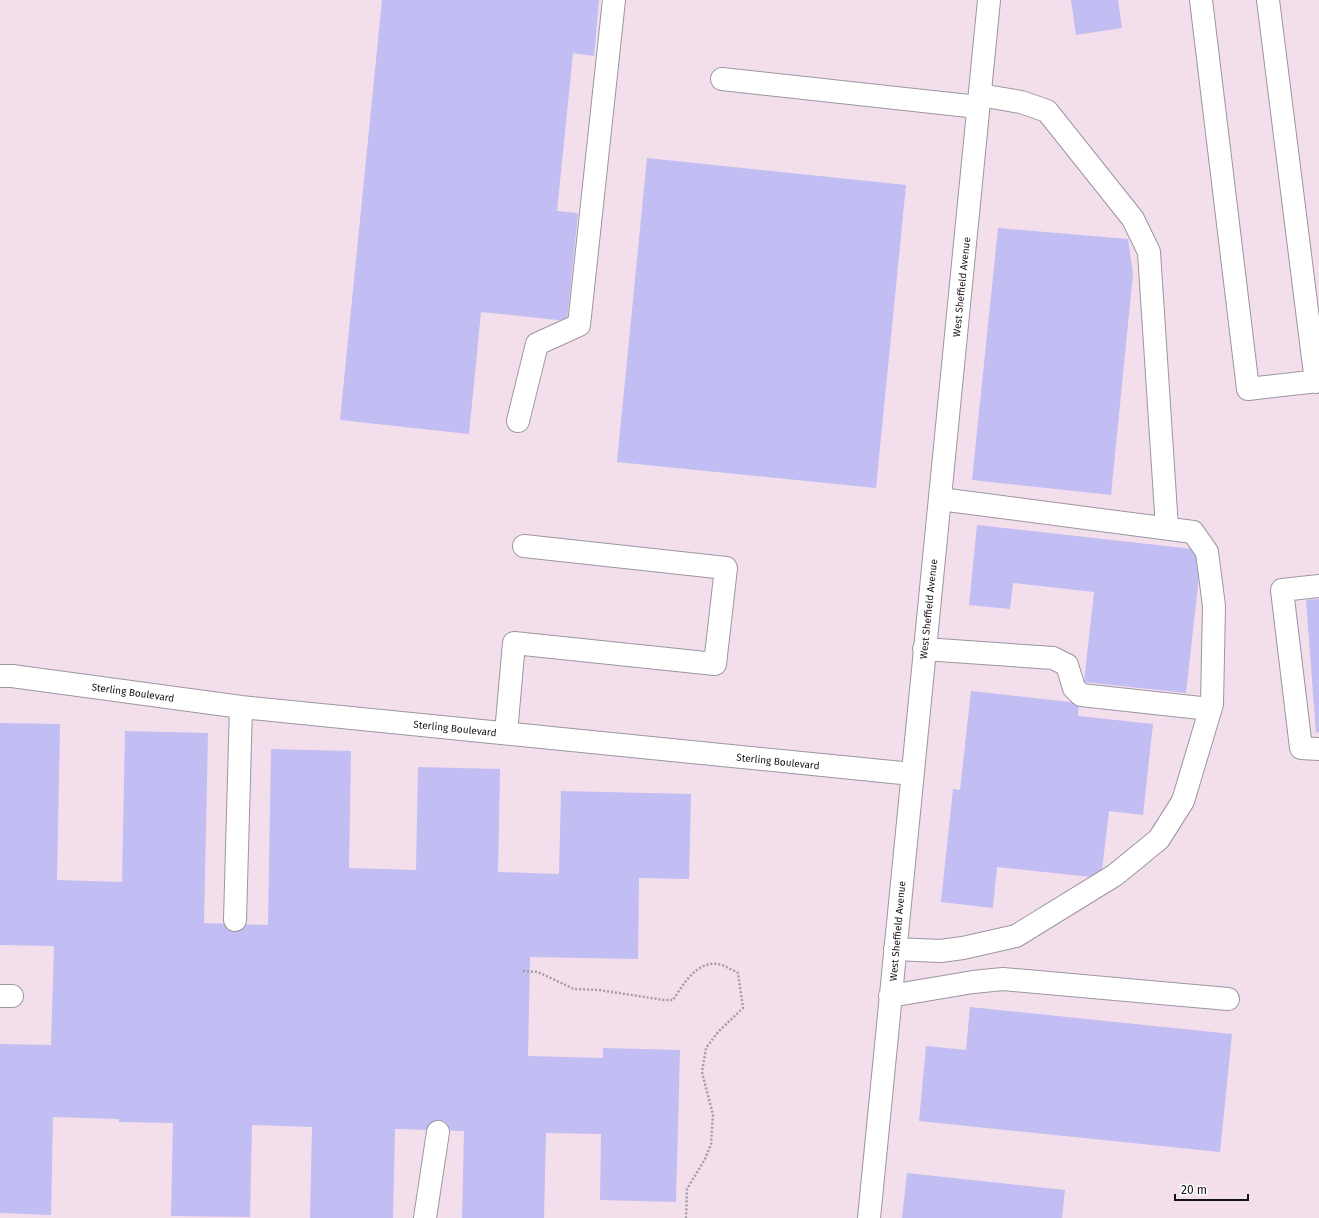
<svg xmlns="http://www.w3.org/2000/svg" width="1319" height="1218" viewBox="0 0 1319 1218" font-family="'Fira Sans',sans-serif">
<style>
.industrial{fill:#f3deeb}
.building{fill:#c2bdf2}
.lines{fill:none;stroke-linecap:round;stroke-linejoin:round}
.minor-casing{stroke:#9c96a1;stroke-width:24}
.path{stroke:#a29da6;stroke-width:2.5;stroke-dasharray:2 2;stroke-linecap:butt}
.minor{stroke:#fff;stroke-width:22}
.labels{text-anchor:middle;stroke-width:3;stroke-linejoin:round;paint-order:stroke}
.street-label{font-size:10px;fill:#151216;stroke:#fff}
</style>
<rect width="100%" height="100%" fill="#f2ecf8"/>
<path class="industrial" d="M 0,0 L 1319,0 L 1319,1218 L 0,1218 Z"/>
<path class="building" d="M 382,0 L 599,0 L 594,56 L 573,53 L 557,211 L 578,213 L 567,321 L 481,312 L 469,434 L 340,420 Z
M 1071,0 L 1118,0 L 1122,28 L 1076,35 Z
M 647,158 L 906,185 L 876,488 L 617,462 Z
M 998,228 L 1128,239 L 1133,274 L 1111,495 L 972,480 Z
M 977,525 L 1202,550 L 1186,693 L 1084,682 L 1094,592 L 1013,583 L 1010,609 L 969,605 Z
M 1319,599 L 1319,732 L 1316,733 L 1306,600 Z
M 971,691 L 1079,703 L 1078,716 L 1153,724 L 1143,815 L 1109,811 L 1101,878 L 997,867 L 993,908 L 941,902 L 953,789 L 960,790 Z
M 0,723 L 60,724 L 57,880 L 122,882 L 125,731 L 208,733 L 204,923 L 268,925 L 271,749 L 351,751 L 349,868 L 416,870 L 418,767 L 500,769 L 498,872 L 559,874 L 561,791 L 691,794 L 689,879 L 639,878 L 638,959 L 530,957 L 528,1056 L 603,1058 L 603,1048 L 680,1050 L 676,1202 L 600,1200 L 601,1134 L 546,1133 L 544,1218 L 462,1218 L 464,1131 L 395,1129 L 393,1218 L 310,1218 L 312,1127 L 252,1125 L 250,1217 L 171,1216 L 173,1123 L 119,1122 L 119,1119 L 53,1117 L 51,1215 L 0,1213 L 0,1044 L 51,1045 L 54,946 L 0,945 Z
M 970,1007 L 1232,1034 L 1220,1152 L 919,1121 L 926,1046 L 966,1050 Z
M 907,1173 L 1065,1190 L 1062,1218 L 902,1218 Z"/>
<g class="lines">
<g class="minor-casing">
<path id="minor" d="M 1201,0 L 1248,389 L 1319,381
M 1268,0 L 1316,382
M 722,79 L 978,107
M 980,95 L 1021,102 L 1047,111 L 1133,219 L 1149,252 L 1167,528
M 518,421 L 537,344 L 579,325 L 614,0
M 1319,586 L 1282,590 L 1301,748 L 1319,749
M 924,649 L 1053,658 L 1067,665 L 1074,688 L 1081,695 L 1210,709
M 0,676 L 12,676 L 241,707 L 912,774
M 506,733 L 514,643 L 715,664 L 726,568 L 524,546
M 235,920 L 241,707
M 895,949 L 940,951 L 963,948 L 1016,936 L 1115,875 L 1159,839 L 1183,801 L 1212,704 L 1214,606 L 1207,552 L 1193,532 L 940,499
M 0,996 L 12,996
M 890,996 L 973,982 L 1003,979 L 1228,999
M 425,1218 L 438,1132
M 869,1218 L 989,0"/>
</g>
<path class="path" d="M 523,971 L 538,972 L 574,989 L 599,990 L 664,1000 L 673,1000 C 683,985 696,961 718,964 C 724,965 732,970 738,973 L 743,1008 L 718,1032 L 706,1048 L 702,1072 L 713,1115 L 711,1144 L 705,1159 L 687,1189 L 686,1218"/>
<use href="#minor" class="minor"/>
</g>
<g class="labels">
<g class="street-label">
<text transform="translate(961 287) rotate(-84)" y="4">West Sheffield Avenue</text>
<text transform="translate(928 609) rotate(-84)" y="4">West Sheffield Avenue</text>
<text transform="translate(133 692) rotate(8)" y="4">Sterling Boulevard</text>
<text transform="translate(455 728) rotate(6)" y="4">Sterling Boulevard</text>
<text transform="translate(778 761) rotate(6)" y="4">Sterling Boulevard</text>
<text transform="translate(897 931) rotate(-85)" y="4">West Sheffield Avenue</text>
</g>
</g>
<path d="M1175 1194v6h73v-6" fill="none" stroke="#151216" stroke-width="2"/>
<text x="1181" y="1194" font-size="12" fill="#151216" stroke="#ffffff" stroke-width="3" paint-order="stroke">20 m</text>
</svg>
